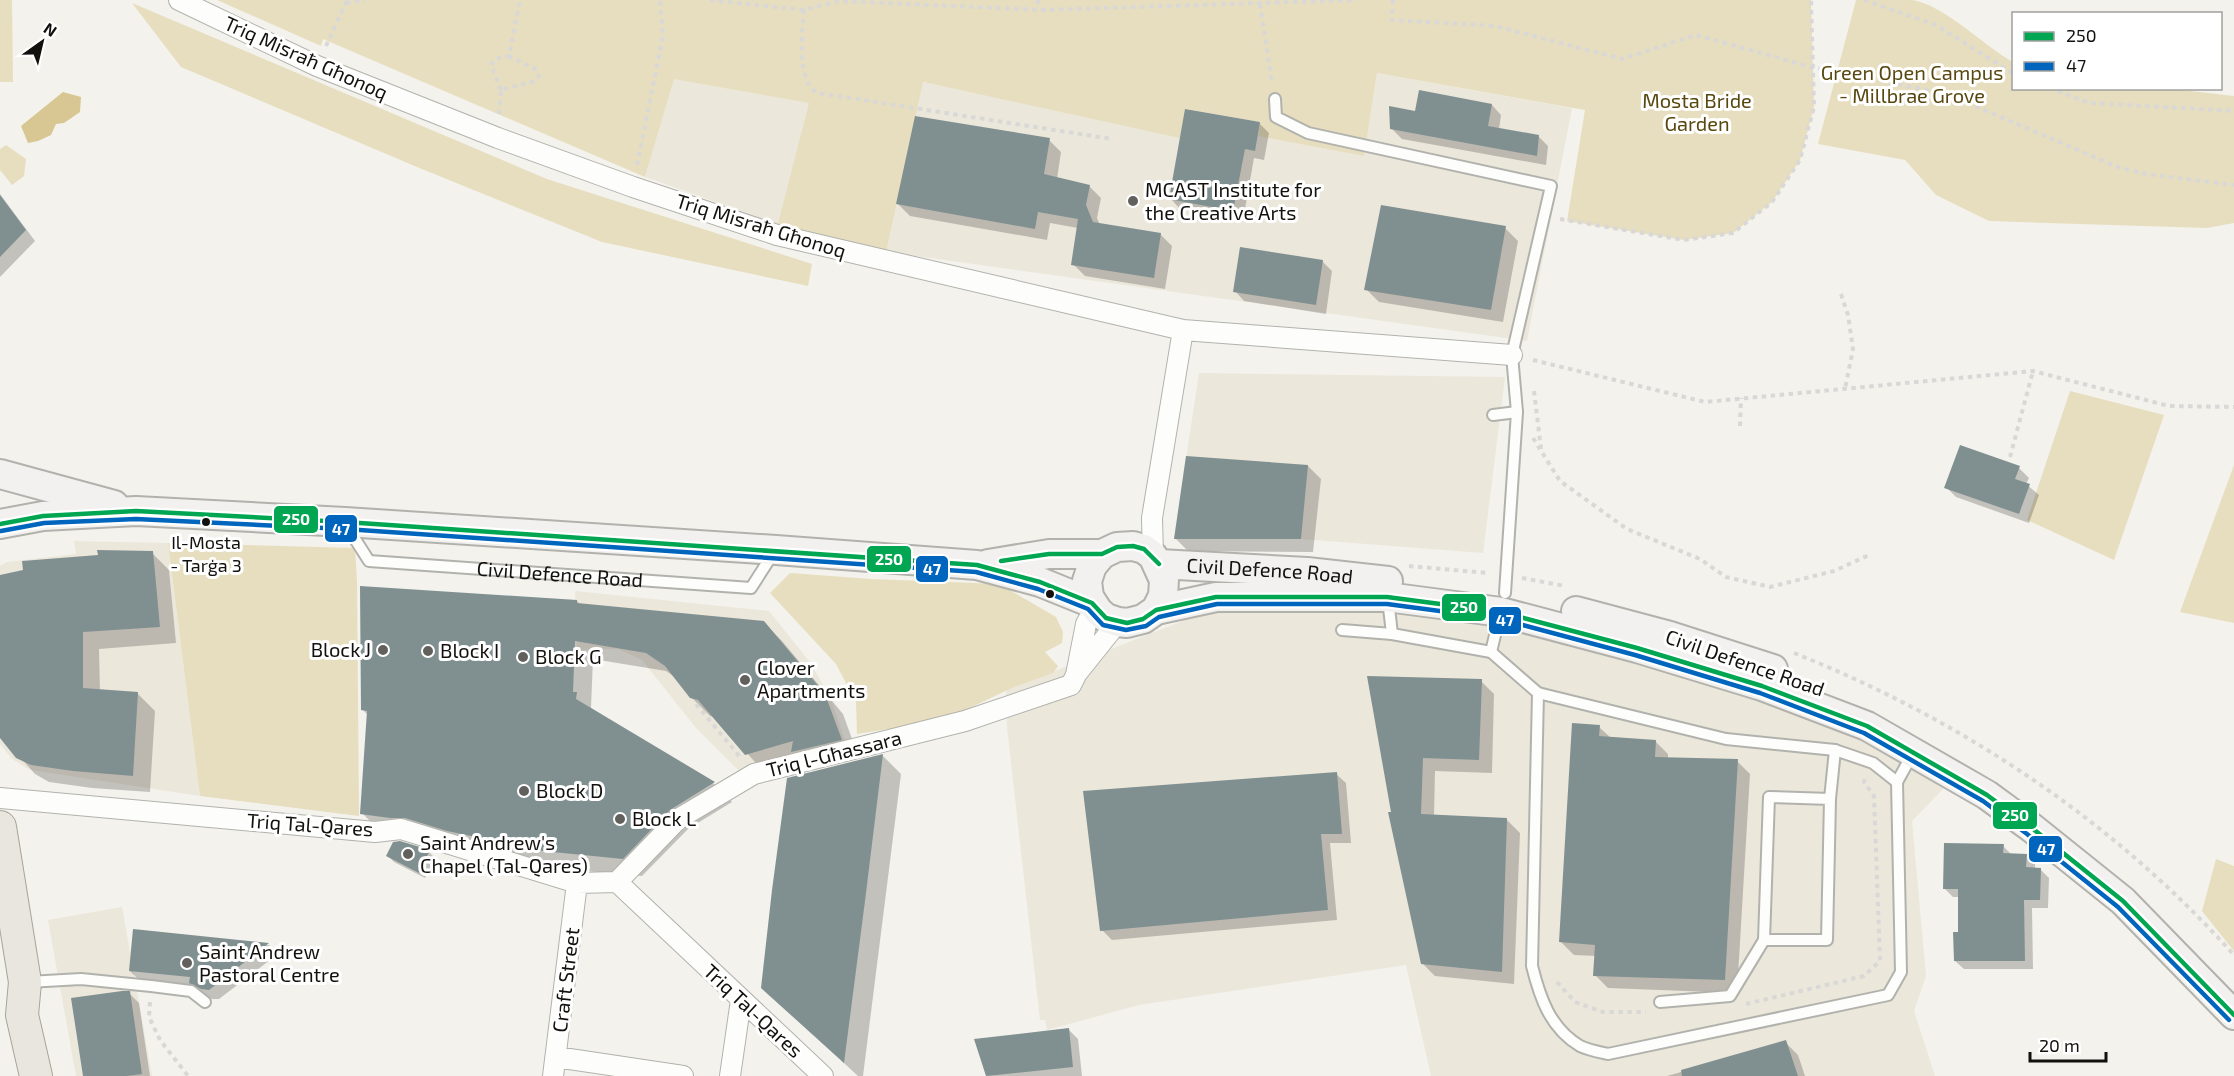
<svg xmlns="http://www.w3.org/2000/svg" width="2234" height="1076" viewBox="0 0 2234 1076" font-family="'Exo 2',sans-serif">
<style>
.built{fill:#ebe7db}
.green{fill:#e7debf}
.water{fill:#d8c792}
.shadow{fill:#0003}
.building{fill:#809091}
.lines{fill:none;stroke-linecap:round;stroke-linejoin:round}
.lane-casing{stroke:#b2b2ad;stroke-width:14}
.street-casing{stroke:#b2b2ad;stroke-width:22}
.secondary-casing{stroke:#b2b2ad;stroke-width:32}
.primary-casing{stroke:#a7a498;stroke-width:34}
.path{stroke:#d9d8d6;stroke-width:4;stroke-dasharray:4.5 4.5;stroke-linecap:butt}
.lane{stroke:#fdfdfc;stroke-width:10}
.street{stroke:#fdfdfc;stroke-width:20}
.secondary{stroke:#f2f1ef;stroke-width:28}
.primary{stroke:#e9e6e0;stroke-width:32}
.bus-1-casing{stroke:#fff;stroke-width:9}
.bus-2-casing{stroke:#fff;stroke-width:9}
.bus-1{stroke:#00a651;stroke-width:4.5}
.bus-2{stroke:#0065bd;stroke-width:4.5}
.poi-dot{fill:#61605c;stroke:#fff;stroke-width:2}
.bus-dot{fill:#12110e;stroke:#fff;stroke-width:2}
.labels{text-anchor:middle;stroke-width:6;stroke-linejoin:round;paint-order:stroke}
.bus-label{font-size:18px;fill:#12110e;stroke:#fff}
.street-label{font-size:20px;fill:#12110e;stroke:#fff}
.park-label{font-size:20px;fill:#58470e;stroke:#fff}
.poi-label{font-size:20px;fill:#12110e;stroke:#fff;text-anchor:start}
.line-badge{stroke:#fff;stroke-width:2}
.badge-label{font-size:16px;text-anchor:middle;font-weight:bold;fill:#fff}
</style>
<rect width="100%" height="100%" fill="#f3f2ec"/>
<path class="built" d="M 1377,73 L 1572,108 L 1527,341 L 866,249 L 778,224 L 645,177 L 674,78 L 809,103 L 922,82 L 1180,137 L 1185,109 L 1260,122 L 1258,135 L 1364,156 Z
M 1199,373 L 1505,377 L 1483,553 L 1301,539 L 1174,539 Z
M 74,541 L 168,543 L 200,796 L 30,770 L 12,759 L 0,744 L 0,566 L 7,562 L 76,554 Z
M 575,591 L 769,611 L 809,661 L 830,696 L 845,741 L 751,767 L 743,775 L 696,728 L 642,660 L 618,649 L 577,650 Z
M 1229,603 L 1360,607 L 1531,625 L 1835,725 L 1948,784 L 1912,821 L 1926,976 L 1914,1011 L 1935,1076 L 1431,1076 L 1406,965 L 1139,1005 L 1047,1030 L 1045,1020 L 1040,1020 L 1007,727 L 1006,690 Z
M 122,907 L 152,1076 L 76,1076 L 48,920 Z"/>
<path class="green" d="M 0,0 L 12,0 L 13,82 L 0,82 Z
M 217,0 L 1811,0 L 1814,107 L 1800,160 L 1772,202 L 1733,233 L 1684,240 L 1567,221 L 1585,110 L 1377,73 L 1364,156 L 1258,136 L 1260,122 L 1186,109 L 1180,138 L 923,82 L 886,252 L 778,224 L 809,103 L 674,79 L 645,177 L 323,39 L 321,46 Z
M 1856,0 C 1874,0 1894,0 1912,0 C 1943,4 1984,46 2013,62 L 2014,88 L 2165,88 L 2234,96 L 2234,223 L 2207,228 L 1989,221 L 1936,195 L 1905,160 L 1818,144 Z
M 132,3 L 547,179 L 812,264 L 808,286 L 602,242 L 417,167 L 181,67 Z
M 6,145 L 26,159 L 24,176 L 12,185 L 0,170 L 0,149 Z
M 2070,391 L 2164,415 L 2114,560 L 2027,520 Z
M 2234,465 L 2234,623 L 2180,612 Z
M 168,543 L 355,548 L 357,581 L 359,816 L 200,796 Z
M 790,573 L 871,579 L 999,584 L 1056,617 L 1063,632 L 1062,643 L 1045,652 L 1058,666 L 1053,673 L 1014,687 L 959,713 L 894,728 L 857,734 L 856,702 L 836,664 L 770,593 Z
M 2216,859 L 2234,866 L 2234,951 L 2202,911 Z"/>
<path class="water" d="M 63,92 L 81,97 L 80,112 L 64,123 L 56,124 L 51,135 L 38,141 L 28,143 L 21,126 Z"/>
<path class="shadow" d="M 1492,105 L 1501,115 L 1499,129 L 1538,136 L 1548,146 L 1546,165 L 1402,139 L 1392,129 L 1417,113 Z
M 1259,123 L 1269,133 L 1264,160 L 1254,158 L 1243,220 L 1180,209 L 1171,199 Z
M 1049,140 L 1061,152 L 1057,179 L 1089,186 L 1101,198 L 1097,218 L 1100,225 L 1160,234 L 1172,246 L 1165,289 L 1085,276 L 1073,264 L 1078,228 L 1050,223 L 1047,240 L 910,216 L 898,204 Z
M 0,194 L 35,241 L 0,277 Z
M 1505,228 L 1518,241 L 1503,322 L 1379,302 L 1366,289 Z
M 1322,261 L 1332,271 L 1326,314 L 1244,301 L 1235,291 Z
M 1308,466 L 1321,479 L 1313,552 L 1188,551 L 1175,538 Z
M 2019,468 L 2029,478 L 2026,484 L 2039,495 L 2029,523 L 1956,497 L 1946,487 Z
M 152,553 L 169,570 L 176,643 L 99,649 L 100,691 L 138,694 L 155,711 L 150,792 L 92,788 L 49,782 L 35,774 L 0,735 L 0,577 Z
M 577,601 L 581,605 L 763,622 L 782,641 L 843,714 L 859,758 L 811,770 L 802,762 L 765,773 L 714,717 L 710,716 L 691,697 L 676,678 L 666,671 L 593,659 L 591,708 L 714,784 L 732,802 L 688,829 L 642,876 L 563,869 L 381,832 L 362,813 L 368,715 L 363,710 Z
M 1369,677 L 1481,681 L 1494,694 L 1492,773 L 1435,771 L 1434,816 L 1507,820 L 1520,833 L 1514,984 L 1435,976 L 1422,963 L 1393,814 Z
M 1599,727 L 1611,738 L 1655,741 L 1668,754 L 1668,759 L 1737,761 L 1750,774 L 1737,993 L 1608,988 L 1595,975 L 1596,956 L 1574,955 L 1561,942 Z
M 883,756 L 901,774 L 863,1076 L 858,1076 L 782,1006 L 789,779 Z
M 1336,774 L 1346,783 L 1351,843 L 1330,843 L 1337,920 L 1112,940 L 1102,930 Z
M 400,843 L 429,852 L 435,858 L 425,878 L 394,862 L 388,856 Z
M 2003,846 L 2012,855 L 2026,855 L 2035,864 L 2035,869 L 2040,869 L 2049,878 L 2048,908 L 2032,908 L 2033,969 L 1964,969 L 1955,961 L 1959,933 L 1960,897 L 1953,897 L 1944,888 Z
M 134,931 L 269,945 L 278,954 L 219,999 L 212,999 L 201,993 L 194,986 L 140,981 L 130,971 Z
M 129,993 L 139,1003 L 150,1076 L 85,1076 Z
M 1068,1029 L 1078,1039 L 1082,1076 L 987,1076 Z
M 1785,1042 L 1798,1055 L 1805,1076 L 1667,1076 Z"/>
<path class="building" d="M 1419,90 L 1492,104 L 1488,126 L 1539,135 L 1537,156 L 1390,129 L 1389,106 L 1415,111 Z
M 1185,109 L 1260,122 L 1255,151 L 1245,149 L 1233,211 L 1169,199 Z
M 915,116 L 1050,138 L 1044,174 L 1090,185 L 1086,205 L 1093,222 L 1161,233 L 1154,278 L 1071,265 L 1078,219 L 1038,212 L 1035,229 L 896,204 Z
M 0,195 L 26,230 L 0,257 Z
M 1381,205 L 1506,226 L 1491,310 L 1364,290 Z
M 1240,247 L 1323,260 L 1316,305 L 1233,292 Z
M 1960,445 L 2020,466 L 2015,479 L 2030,484 L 2019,514 L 1944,488 Z
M 1186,456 L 1308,465 L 1301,539 L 1174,539 Z
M 97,550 L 153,551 L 160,627 L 83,632 L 83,688 L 138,692 L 133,776 L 73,771 L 31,765 L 16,758 L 0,738 L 0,575 L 23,570 L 22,561 L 98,555 Z
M 360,586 L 577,600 L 577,603 L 764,621 L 825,694 L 842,740 L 791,752 L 793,741 L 745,755 L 698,700 L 690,698 L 665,666 L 646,653 L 575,641 L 573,692 L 577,692 L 576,699 L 715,782 L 670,810 L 623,859 L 543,851 L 447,831 L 405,818 L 390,818 L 360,814 L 367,711 L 361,710 Z
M 1367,676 L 1482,679 L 1479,760 L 1423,758 L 1421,814 L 1507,818 L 1502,972 L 1421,964 L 1388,812 L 1391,812 Z
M 1572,723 L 1600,725 L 1599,736 L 1656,740 L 1655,757 L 1738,759 L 1725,980 L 1593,976 L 1595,945 L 1559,942 Z
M 883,754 L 865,901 L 844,1063 L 761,988 L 772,890 L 787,778 Z
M 1337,772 L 1342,834 L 1321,834 L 1328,910 L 1100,931 L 1083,791 Z
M 400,841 L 430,850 L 419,873 L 386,856 L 393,842 Z
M 1944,843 L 2004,844 L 2003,853 L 2027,854 L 2026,867 L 2041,868 L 2040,900 L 2024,900 L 2025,961 L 1954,961 L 1953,932 L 1958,932 L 1958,889 L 1943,889 Z
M 133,929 L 269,943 L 209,990 L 201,989 L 189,983 L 190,977 L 129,971 Z
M 122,991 L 130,991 L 142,1074 L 127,1076 L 83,1076 L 71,998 Z
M 1069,1028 L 1073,1067 L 986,1076 L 974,1039 Z
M 1786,1040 L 1798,1076 L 1682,1076 L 1681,1070 Z"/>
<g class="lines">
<g class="lane-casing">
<g id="lane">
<path d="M 1275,99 L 1276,117 L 1308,133 L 1551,186 L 1512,355 L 1517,412 L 1505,593"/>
<path d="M 1493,415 L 1517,412"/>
<path id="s1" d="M 346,525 L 369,561 L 751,588 L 774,552"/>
<path d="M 1388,599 L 1392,634"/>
<path d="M 1342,630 L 1392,634 L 1491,652 L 1538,693 L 1532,966 C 1540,998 1550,1028 1580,1046 C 1588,1050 1599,1052 1608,1054 L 1888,995 L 1901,972 L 1897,782 L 1913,753"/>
<path d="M 1491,652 L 1500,614"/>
<path d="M 1538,693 L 1726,739 L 1835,750 L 1873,763 L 1897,782"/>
<path d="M 1830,799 L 1769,797 L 1764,940 L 1827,940 L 1830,799 L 1835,750"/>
<path d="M 28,982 L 81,979 L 151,986 L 191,991 L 205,1002"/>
<path d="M 1660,1002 L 1730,996 L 1764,940"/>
</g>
</g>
<g class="street-casing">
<path id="street" d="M 179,0 L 317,66 L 498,138 L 633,187 L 777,235 L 1183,330 L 1152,518 L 1153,556
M 1183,330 L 1512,355
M 1078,672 L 1118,622
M 0,798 L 375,832 L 401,829 L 577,883 L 617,882 L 823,1076
M 617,882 L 678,819 L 754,774 L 965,721 L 1071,685 L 1076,675 L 1086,624 L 1095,608
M 556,1057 L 683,1076
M 553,1076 L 577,883
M 730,1076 L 741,1000"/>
</g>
<g class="secondary-casing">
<g id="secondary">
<path d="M 0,474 L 114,505"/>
<path d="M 0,524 L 43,516 L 136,511 L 345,522 L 776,550 L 977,565 L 1040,582 L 1092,603"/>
<path d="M 988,564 L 1049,554 L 1102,554"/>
<path id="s2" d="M 1159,564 L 1307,572 L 1388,581"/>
<path d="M 1156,610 L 1163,596 L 1164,580 L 1153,556 L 1144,549 L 1133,546 L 1117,547 L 1102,554 L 1092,566 L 1087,581 L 1089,597 L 1098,611 L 1106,618 L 1118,622 L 1127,623 L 1143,619 L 1156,610 L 1216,597 L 1387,597 L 1501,612 L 1637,648 L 1762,686 L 1867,726 L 1987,795 L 2032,828 L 2123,901 L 2234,1015"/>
<path d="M 1576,611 L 1670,636 L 1773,669"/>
</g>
</g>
<g class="primary-casing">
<path id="primary" d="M 0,827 L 25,982 L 22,1015 L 36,1076"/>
</g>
<path class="path" d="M 710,0 L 804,10 L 838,1 L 1043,10 L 1357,0
M 1037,0 L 1043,10
M 1393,0 L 1392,20 L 1495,26 L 1622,59 L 1696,35 L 1811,67 L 1922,89 L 1954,97 L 2115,166 L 2146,174 L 2234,185
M 1864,0 L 1936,25 L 2014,74
M 346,3 L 365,0
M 1260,4 L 1272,83
M 804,10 C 802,31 796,82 818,93 L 1112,139
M 326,46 L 347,0
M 2049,88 L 2090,103 L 2234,111
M 501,90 L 491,65 L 495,59 L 509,56
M 499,114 L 501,90 L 535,81 L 539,76 L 535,69 L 509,56 L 520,0
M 637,165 L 663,36 L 660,0
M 1560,219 L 1684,240 L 1733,233 L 1772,202 L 1800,160 L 1814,107 L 1811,0
M 1841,294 L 1848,315 L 1853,349 L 1845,389
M 1533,360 L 1705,402 L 2033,371 L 2169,406 L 2234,407
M 1534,391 L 1541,449
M 1740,426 L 1741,398
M 1533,438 L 1560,481 L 1627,529 L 1700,559 L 1726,577 L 1770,587 L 1834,571 L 1869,555
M 2010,457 L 2033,371
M 1409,566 L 1488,573
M 1522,578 L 1565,586
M 1794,653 C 1960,719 2114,821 2234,955
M 696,704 L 740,757
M 1557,982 L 1575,1002 L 1603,1012 L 1646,1012
M 150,1002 L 149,1017 L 160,1040 L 188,1076
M 1746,1004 L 1864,976 L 1880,961 L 1874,796 L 1864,782 L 1865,779"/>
<use href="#lane" class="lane"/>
<use href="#street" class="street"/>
<use href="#secondary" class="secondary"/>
<use href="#primary" class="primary"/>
<g class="bus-1-casing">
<path id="bus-1" d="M 0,524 L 43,516 L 136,511 L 345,522 L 977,565 L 1040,582 L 1092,603 L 1106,618 L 1127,623 L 1143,619 L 1156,610 L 1216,597 L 1387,597 L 1501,612 L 1637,648 L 1762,686 L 1867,726 L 1987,795 L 2032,828 L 2123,901 L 2234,1015
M 1001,561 L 1049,554 L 1102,554 L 1117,547 L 1133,546 L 1144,549 L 1159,564"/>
</g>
<g class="bus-2-casing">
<path id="bus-2" d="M 1,531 L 44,523 L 136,519 L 345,529 L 976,572 L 1038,589 L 1088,609 L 1103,625 L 1126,630 L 1146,626 L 1159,617 L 1217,604 L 1387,604 L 1500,619 L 1635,655 L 1760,693 L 1864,733 L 1983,801 L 2027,834 L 2118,907 L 2229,1020"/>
</g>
<use href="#bus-1" class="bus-1"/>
<use href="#bus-2" class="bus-2"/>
</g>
<g class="poi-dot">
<circle cx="1133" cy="201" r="6"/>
<circle cx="383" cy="650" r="6"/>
<circle cx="428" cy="651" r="6"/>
<circle cx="523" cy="657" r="6"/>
<circle cx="745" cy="680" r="6"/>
<circle cx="524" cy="791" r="6"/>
<circle cx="620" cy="819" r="6"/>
<circle cx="408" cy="854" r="6"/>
<circle cx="187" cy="963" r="6"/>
</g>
<g class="bus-dot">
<circle cx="206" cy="522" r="5"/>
<circle cx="1050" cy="594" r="5"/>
</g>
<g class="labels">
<g class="bus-label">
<text x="206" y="549">Il-Mosta<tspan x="206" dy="23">- Tarġa 3</tspan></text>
</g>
<g class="street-label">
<text transform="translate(306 58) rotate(24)" y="7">Triq Misraħ Għonoq</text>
<text transform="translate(761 226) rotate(17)" y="7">Triq Misraħ Għonoq</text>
<text dy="7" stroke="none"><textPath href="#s2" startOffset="111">Civil Defence Road</textPath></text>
<text dy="7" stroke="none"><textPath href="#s1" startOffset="234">Civil Defence Road</textPath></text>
<text transform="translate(1745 663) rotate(19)" y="7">Civil Defence Road</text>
<text transform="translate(834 754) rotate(-14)" y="7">Triq l-Għassara</text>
<text transform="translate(310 825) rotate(4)" y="7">Triq Tal-Qares</text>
<text transform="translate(566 980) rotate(-83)" y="7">Craft Street</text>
<text transform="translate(753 1011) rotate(43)" y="7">Triq Tal-Qares</text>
</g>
<g class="park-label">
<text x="1912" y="80">Green Open Campus<tspan x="1912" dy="23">- Millbrae Grove</tspan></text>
<text x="1697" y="108">Mosta Bride<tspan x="1697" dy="23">Garden</tspan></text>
</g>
<g class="poi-label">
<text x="1145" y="197">MCAST Institute for<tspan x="1145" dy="23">the Creative Arts</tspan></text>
<text x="371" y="657" text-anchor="end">Block J</text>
<text x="440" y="658">Block I</text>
<text x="535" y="664">Block G</text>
<text x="757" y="675">Clover<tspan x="757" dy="23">Apartments</tspan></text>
<text x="536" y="798">Block D</text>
<text x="632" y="826">Block L</text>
<text x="420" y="850">Saint Andrew's<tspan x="420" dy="23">Chapel (Tal-Qares)</tspan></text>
<text x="199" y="959">Saint Andrew<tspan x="199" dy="23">Pastoral Centre</tspan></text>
</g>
</g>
<g class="line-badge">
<rect x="273" y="505" width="46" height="29" rx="6" fill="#00a651"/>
<rect x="324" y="514" width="34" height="29" rx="6" fill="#0065bd"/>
<rect x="866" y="545" width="46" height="28" rx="6" fill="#00a651"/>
<rect x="915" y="555" width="34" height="28" rx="6" fill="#0065bd"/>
<rect x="1441" y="593" width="46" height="29" rx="6" fill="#00a651"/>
<rect x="1488" y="606" width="34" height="29" rx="6" fill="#0065bd"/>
<rect x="1992" y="801" width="46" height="29" rx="6" fill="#00a651"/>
<rect x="2028" y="835" width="35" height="28" rx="6" fill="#0065bd"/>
</g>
<g class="badge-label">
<text x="296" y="525">250</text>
<text x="341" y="535">47</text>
<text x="889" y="565">250</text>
<text x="932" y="575">47</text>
<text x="1464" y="613">250</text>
<text x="1505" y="626">47</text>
<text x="2015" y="821">250</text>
<text x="2046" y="855">47</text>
</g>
<rect x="2012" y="12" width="210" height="78" fill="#ffffff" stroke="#a0a09f" stroke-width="1.5"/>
<rect x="2024" y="32" width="30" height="9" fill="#00a651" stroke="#a0a09f" stroke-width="1.5"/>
<text x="2066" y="42" font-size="18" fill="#12110e">250</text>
<rect x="2024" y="62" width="30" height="9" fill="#0065bd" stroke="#a0a09f" stroke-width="1.5"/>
<text x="2066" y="72" font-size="18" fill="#12110e">47</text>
<g transform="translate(42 42) rotate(34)" stroke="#ffffff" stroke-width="4.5" paint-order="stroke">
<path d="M0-4.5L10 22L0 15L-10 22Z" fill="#12110e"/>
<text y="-9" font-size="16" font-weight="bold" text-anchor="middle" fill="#12110e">N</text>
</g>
<path d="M2030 1052v9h76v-9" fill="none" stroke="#12110e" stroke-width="3"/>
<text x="2039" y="1052" font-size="18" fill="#12110e" stroke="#ffffff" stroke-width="4.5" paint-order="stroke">20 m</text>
</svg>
